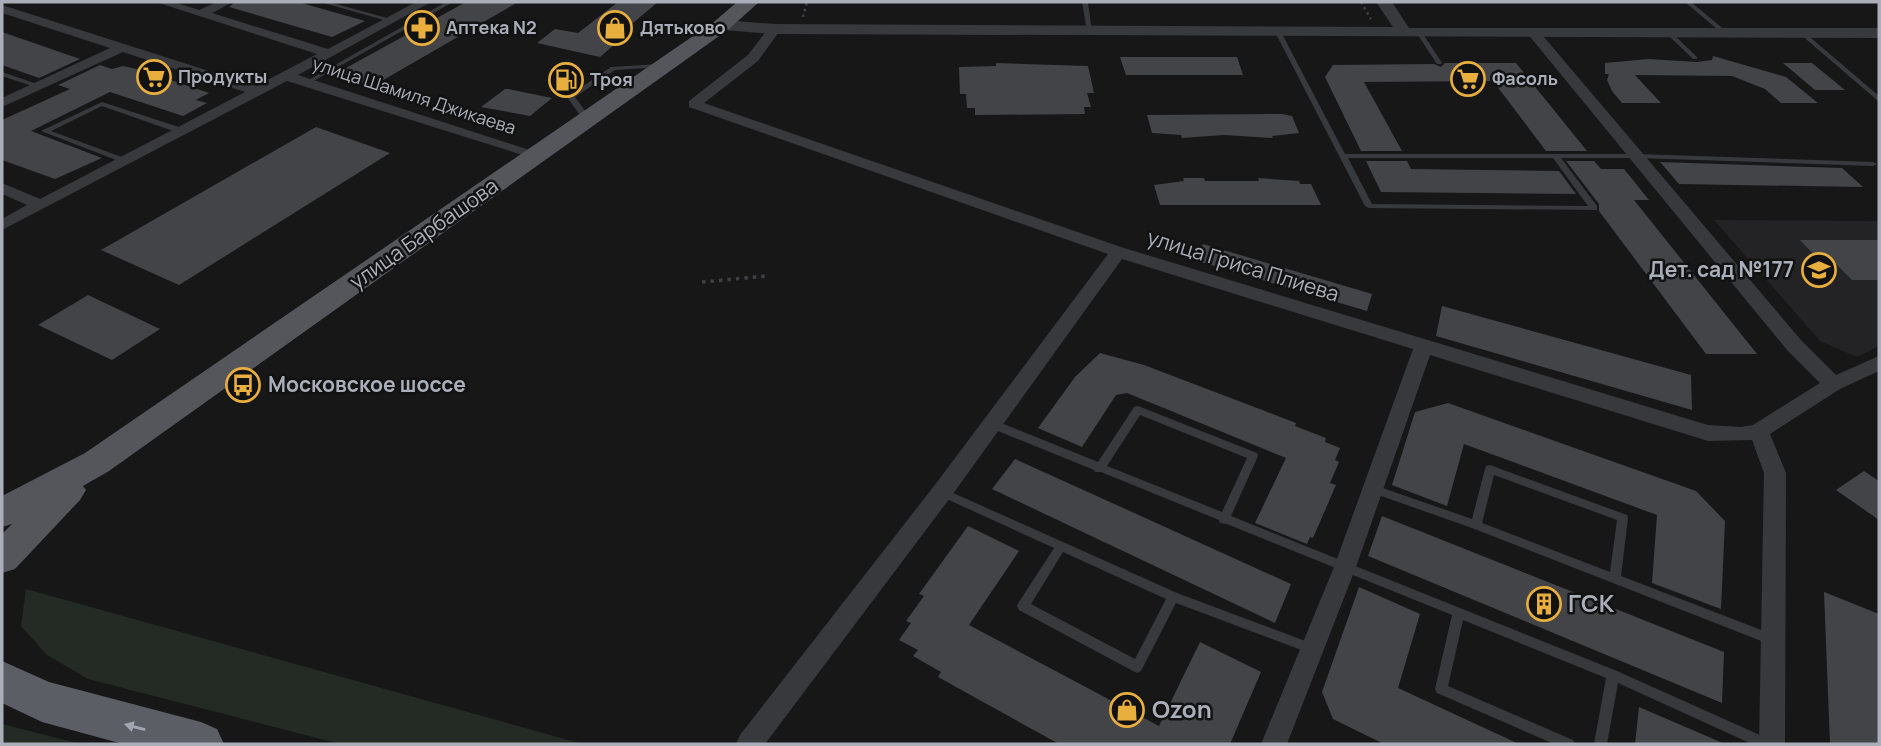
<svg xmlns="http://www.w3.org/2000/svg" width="1881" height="746" viewBox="0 0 1881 746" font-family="Manrope,sans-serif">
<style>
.built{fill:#232325}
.green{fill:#232b24}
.building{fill:#434448}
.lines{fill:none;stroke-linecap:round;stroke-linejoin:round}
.path-far1{stroke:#3e4044;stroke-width:2.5;stroke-dasharray:2.5 3.5;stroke-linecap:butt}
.path{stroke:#3e4044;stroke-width:3.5;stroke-dasharray:3.5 5;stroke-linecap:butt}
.service{fill:#38393d;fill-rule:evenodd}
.minor{fill:#38393d;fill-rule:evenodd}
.tertiary{fill:#38393d;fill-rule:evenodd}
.primary{fill:#54565c;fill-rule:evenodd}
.trunk{fill:#5c5e65;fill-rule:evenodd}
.oneway{fill:#a1a6b0}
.labels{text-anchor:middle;stroke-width:5;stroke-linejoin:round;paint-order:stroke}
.far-poi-label{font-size:18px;font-weight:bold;fill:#a9aeb8;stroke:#121213;text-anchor:start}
.far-street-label{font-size:18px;fill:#a9aeb8;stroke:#121213}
.street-label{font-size:21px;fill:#a9aeb8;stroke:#121213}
.poi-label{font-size:21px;font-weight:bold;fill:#a9aeb8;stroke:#121213;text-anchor:end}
.near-poi-label{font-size:24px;font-weight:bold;fill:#a9aeb8;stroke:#121213;text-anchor:start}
</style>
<rect width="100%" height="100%" fill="#171718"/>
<path class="built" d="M 1714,220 L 1879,221 L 1879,346 L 1857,357 L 1820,341 Z"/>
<path class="green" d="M 26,589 L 583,744 L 340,744 L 88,679 L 47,655 L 21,626 Z
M 2,724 L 81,744 L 2,744 Z"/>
<path class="building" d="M 235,2 L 298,2 L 365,21 L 332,37 L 229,7 Z
M 466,2 L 518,2 L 373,86 L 335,74 Z
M 618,2 L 658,2 L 609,43 L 615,44 L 600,57 L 537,43 L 555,29 L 578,33 Z
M 2,32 L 80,59 L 39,78 L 2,65 Z
M 1713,56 L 1786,77 L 1818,103 L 1781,103 L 1765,89 L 1732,76 L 1635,75 L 1661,103 L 1622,103 L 1612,91 L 1607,80 L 1609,74 L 1605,74 L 1605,63 L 1648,59 L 1697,62 L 1712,60 Z
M 1120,57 L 1237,57 L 1243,75 L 1126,75 Z
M 996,63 L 1088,66 L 1094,93 L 1087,93 L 1091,107 L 1084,107 L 1085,114 L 975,115 L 975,108 L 967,108 L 966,94 L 960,94 L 959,67 L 996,66 Z
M 1445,63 L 1516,63 L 1587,151 L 1546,151 L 1493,81 L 1364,82 L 1402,151 L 1361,151 L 1325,77 L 1333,65 L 1434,64 L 1441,67 Z
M 1783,63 L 1812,63 L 1845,90 L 1815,90 Z
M 100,65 L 112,69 L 123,66 L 141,70 L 209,93 L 196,100 L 207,103 L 183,116 L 110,92 L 31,131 L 102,158 L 55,179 L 2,160 L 2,120 L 70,89 L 58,85 Z
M 505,89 L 508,89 L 552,98 L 530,116 L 481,107 Z
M 1282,114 L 1292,116 L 1299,133 L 1272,136 L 1273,138 L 1224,135 L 1182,138 L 1181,135 L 1152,133 L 1147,115 Z
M 316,127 L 390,153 L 179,285 L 101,250 Z
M 1366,161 L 1407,161 L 1411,169 L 1559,171 L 1576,194 L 1381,192 Z
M 1566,161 L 1594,161 L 1601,169 L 1624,169 L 1649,200 L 1634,200 L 1757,354 L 1706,354 L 1599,211 L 1599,204 Z
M 1660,162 L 1842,168 L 1863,187 L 1679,184 Z
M 1183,178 L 1204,178 L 1205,181 L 1259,181 L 1258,178 L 1299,181 L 1300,184 L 1311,184 L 1321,205 L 1160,205 L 1154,185 L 1184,181 Z
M 1800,240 L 1879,240 L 1879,280 L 1852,280 L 1831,259 L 1818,259 Z
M 1203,244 L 1372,294 L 1367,311 L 1194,260 Z
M 88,295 L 160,329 L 112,360 L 38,325 Z
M 1442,306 L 1691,375 L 1692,410 L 1436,336 Z
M 1100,353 L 1144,365 L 1296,423 L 1295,426 L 1326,438 L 1325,442 L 1340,448 L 1335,460 L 1339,462 L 1330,483 L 1336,485 L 1313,538 L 1310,537 L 1307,544 L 1255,523 L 1286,458 L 1127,393 L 1116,395 L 1082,447 L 1038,428 L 1075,377 Z
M 1448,403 L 1696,491 L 1725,521 L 1721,609 L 1652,583 L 1657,515 L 1464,444 L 1447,506 L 1392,485 L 1415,412 Z
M 1015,459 L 1291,584 L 1275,623 L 992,489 Z
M 1864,471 L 1879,481 L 1879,520 L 1836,490 Z
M 1382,516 L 1724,652 L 1722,703 L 1368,556 Z
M 968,526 L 1019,551 L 969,625 L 1159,726 L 1200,642 L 1261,672 L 1230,744 L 1059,744 L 938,677 L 941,672 L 913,656 L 918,650 L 899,640 L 911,623 L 906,621 L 924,596 L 919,594 Z
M 1359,587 L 1420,614 L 1398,688 L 1519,744 L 1384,744 L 1333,719 L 1322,692 Z
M 1824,592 L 1879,614 L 1879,744 L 1830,744 Z
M 1639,707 L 1725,744 L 1635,744 Z"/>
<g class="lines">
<path class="path-far1" d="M 1361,2 L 1371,19
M 803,17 L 807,2"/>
<path class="path" d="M 702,282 L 767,276"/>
<path class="service" d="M 320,2 L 329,2 L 394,20 L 391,22 Z
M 446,2 L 453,2 L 310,83 L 305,82 Z
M 1082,2 L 1088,2 L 1092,33 L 1087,32 Z
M 1685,2 L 1691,2 L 1727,32 L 1727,34 L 1723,34 Z
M 1278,30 L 1281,32 L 1345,154 L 1637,154 L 1873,162 L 1877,164 L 1873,166 L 1637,158 L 1561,158 L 1597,206 L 1597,210 L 1369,208 L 1365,206 L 1275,32 ZM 1348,158 L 1553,158 L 1588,206 L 1372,204 Z
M 1417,31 L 1421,31 L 1442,63 L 1441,64 L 1437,64 L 1416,32 Z
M 1667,32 L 1671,32 L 1697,57 L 1697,59 L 1693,59 L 1667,34 Z
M 1800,32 L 1804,32 L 1879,96 L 1879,101 L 1877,100 L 1800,34 Z
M 660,64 L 662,65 L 662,67 L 615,70 L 575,97 L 591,119 L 590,121 L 584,121 L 567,97 L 611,67 Z
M 2,72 L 40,85 L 41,86 L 38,88 L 2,76 Z
M 102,102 L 185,129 L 186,131 L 182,133 L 179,133 L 102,106 L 51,131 L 127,159 L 128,161 L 124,163 L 41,131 Z
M 1138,406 L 1257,453 L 1258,456 L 1231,516 L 1617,671 L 1771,740 L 1772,744 L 1752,744 L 1618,683 L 1607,744 L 1594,744 L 1606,678 L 1463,620 L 1448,686 L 1573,740 L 1575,744 L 1554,744 L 1437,693 L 1435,689 L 1452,615 L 1227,524 L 1220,523 L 1219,520 L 1101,472 L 1095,472 L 1094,470 L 988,427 L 987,424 L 988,421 L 996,421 L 1098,462 L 1134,407 ZM 1140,415 L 1247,458 L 1222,512 L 1107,466 Z
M 1490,465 L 1627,515 L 1628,518 L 1621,576 L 1777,636 L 1779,640 L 1777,644 L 1773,645 L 1769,644 L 1472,528 L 1370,492 L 1369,489 L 1370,486 L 1374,485 L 1472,519 L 1485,469 L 1486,466 ZM 1494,475 L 1617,520 L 1610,572 L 1482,523 Z
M 942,488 L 1177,593 L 1316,645 L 1318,649 L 1316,653 L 1312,654 L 1176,603 L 1141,671 L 1137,673 L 1133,671 L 1019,610 L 1017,606 L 1019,602 L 1054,548 L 938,495 L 937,492 L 938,489 ZM 1063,552 L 1166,599 L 1135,659 L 1031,604 Z"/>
<path class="minor" d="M 156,2 L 174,2 L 199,10 L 217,2 L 233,2 L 212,13 L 328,49 L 416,2 L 431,2 L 298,75 L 545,155 L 537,160 L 532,158 L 287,81 L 2,230 L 2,219 L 27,205 L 2,194 L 2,183 L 40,199 L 245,92 L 123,52 L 2,107 L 2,98 L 110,48 L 2,13 L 2,5 L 256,86 L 317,54 Z
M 775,25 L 781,29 L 758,61 L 704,103 L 1124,248 L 1708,425 L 1741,427 L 1753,425 L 1820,383 L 1787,350 L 1527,33 L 1538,30 L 1801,340 L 1836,375 L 1879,356 L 1879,371 L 1840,389 L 1770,434 L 1786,473 L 1785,744 L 1759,744 L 1764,473 L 1752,440 L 1708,441 L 1430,355 L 1356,567 L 1287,744 L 1261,744 L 1334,567 L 1413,349 L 1122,259 L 950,498 L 765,744 L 736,744 L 740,735 L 934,486 L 1108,254 L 689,107 L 689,101 L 748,55 L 770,26 Z"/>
<path class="tertiary" d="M 1376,2 L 1392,2 L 1409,28 L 1879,28 L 1879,38 L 775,34 L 722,30 L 714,25 L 722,20 L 775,24 L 1393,27 Z"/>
<path class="primary" d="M 737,2 L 759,2 L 729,29 L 109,471 L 83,486 L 86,490 L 80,500 L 15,569 L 2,573 L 2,534 L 12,524 L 2,527 L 2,496 L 85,453 L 715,21 Z"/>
<path class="trunk" d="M 2,661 L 49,682 L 201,722 L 217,729 L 224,744 L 123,744 L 42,722 L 2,703 Z"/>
</g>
<defs><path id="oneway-solid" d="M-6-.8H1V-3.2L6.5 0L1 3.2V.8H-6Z" transform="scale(1.75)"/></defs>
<use class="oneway" href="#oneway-solid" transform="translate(135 727) rotate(-165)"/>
<defs>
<g id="pharmacy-ring" transform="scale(1.75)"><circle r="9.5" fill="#121213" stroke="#e9af3e" stroke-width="1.5"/><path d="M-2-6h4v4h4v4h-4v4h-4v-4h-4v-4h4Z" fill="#e9af3e"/></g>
<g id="shop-ring" transform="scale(1.75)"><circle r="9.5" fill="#121213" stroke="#e9af3e" stroke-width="1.5"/><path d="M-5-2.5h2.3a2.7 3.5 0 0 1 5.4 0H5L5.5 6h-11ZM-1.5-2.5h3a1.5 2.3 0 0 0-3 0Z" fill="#e9af3e"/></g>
<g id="supermarket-ring" transform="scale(1.75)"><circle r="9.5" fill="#121213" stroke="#e9af3e" stroke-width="1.5"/><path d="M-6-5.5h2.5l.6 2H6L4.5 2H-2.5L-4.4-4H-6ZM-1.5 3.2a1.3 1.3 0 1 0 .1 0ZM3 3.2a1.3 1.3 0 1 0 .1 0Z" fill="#e9af3e"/></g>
<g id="fuel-ring" transform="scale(1.75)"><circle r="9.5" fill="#121213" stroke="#e9af3e" stroke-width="1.5"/><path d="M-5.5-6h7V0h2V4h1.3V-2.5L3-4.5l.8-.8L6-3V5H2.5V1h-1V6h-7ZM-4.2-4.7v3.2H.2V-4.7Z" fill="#e9af3e"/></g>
<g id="school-ring" transform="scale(1.75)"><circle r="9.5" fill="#121213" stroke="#e9af3e" stroke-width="1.5"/><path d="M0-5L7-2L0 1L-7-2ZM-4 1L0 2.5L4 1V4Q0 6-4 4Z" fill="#e9af3e"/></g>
<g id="bus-ring" transform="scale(1.75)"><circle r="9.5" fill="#121213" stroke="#e9af3e" stroke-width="1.5"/><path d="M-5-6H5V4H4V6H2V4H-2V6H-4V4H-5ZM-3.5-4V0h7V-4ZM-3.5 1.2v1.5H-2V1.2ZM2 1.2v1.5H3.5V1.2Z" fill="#e9af3e"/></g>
<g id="building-ring" transform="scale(1.75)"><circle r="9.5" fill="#121213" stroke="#e9af3e" stroke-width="1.5"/><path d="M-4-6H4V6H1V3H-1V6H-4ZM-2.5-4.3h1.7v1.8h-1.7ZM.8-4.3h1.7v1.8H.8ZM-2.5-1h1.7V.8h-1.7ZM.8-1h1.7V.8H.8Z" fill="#e9af3e"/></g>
</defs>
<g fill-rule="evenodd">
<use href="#pharmacy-ring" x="422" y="28"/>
<use href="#shop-ring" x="615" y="28"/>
<use href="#supermarket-ring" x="154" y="77"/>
<use href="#supermarket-ring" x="1468" y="79"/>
<use href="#fuel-ring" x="566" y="80"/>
<use href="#school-ring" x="1819" y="270"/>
<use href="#bus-ring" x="243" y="385"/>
<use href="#building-ring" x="1544" y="604"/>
<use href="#shop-ring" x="1127" y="710"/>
</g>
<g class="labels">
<g class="far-poi-label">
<text x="446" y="34">Аптека N2</text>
<text x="640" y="34">Дятьково</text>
<text x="178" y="83">Продукты</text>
<text x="1492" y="85">Фасоль</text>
<text x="590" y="86">Троя</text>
</g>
<g class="far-street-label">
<text transform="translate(414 96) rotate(18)" y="6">улица Шамиля Джикаева</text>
</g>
<g class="street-label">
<text transform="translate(424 234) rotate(-35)" y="7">улица Барбашова</text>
<text transform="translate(1243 266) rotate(17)" y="7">улица Гриса Плиева</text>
</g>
<g class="poi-label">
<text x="1794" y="277">Дет. сад №177</text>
<text x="268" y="392" text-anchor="start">Московское шоссе</text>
</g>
<g class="near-poi-label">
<text x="1568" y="612">ГСК</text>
<text x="1152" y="718">Ozon</text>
</g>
</g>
<rect width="1881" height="746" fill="none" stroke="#a9aeb8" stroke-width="7"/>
</svg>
